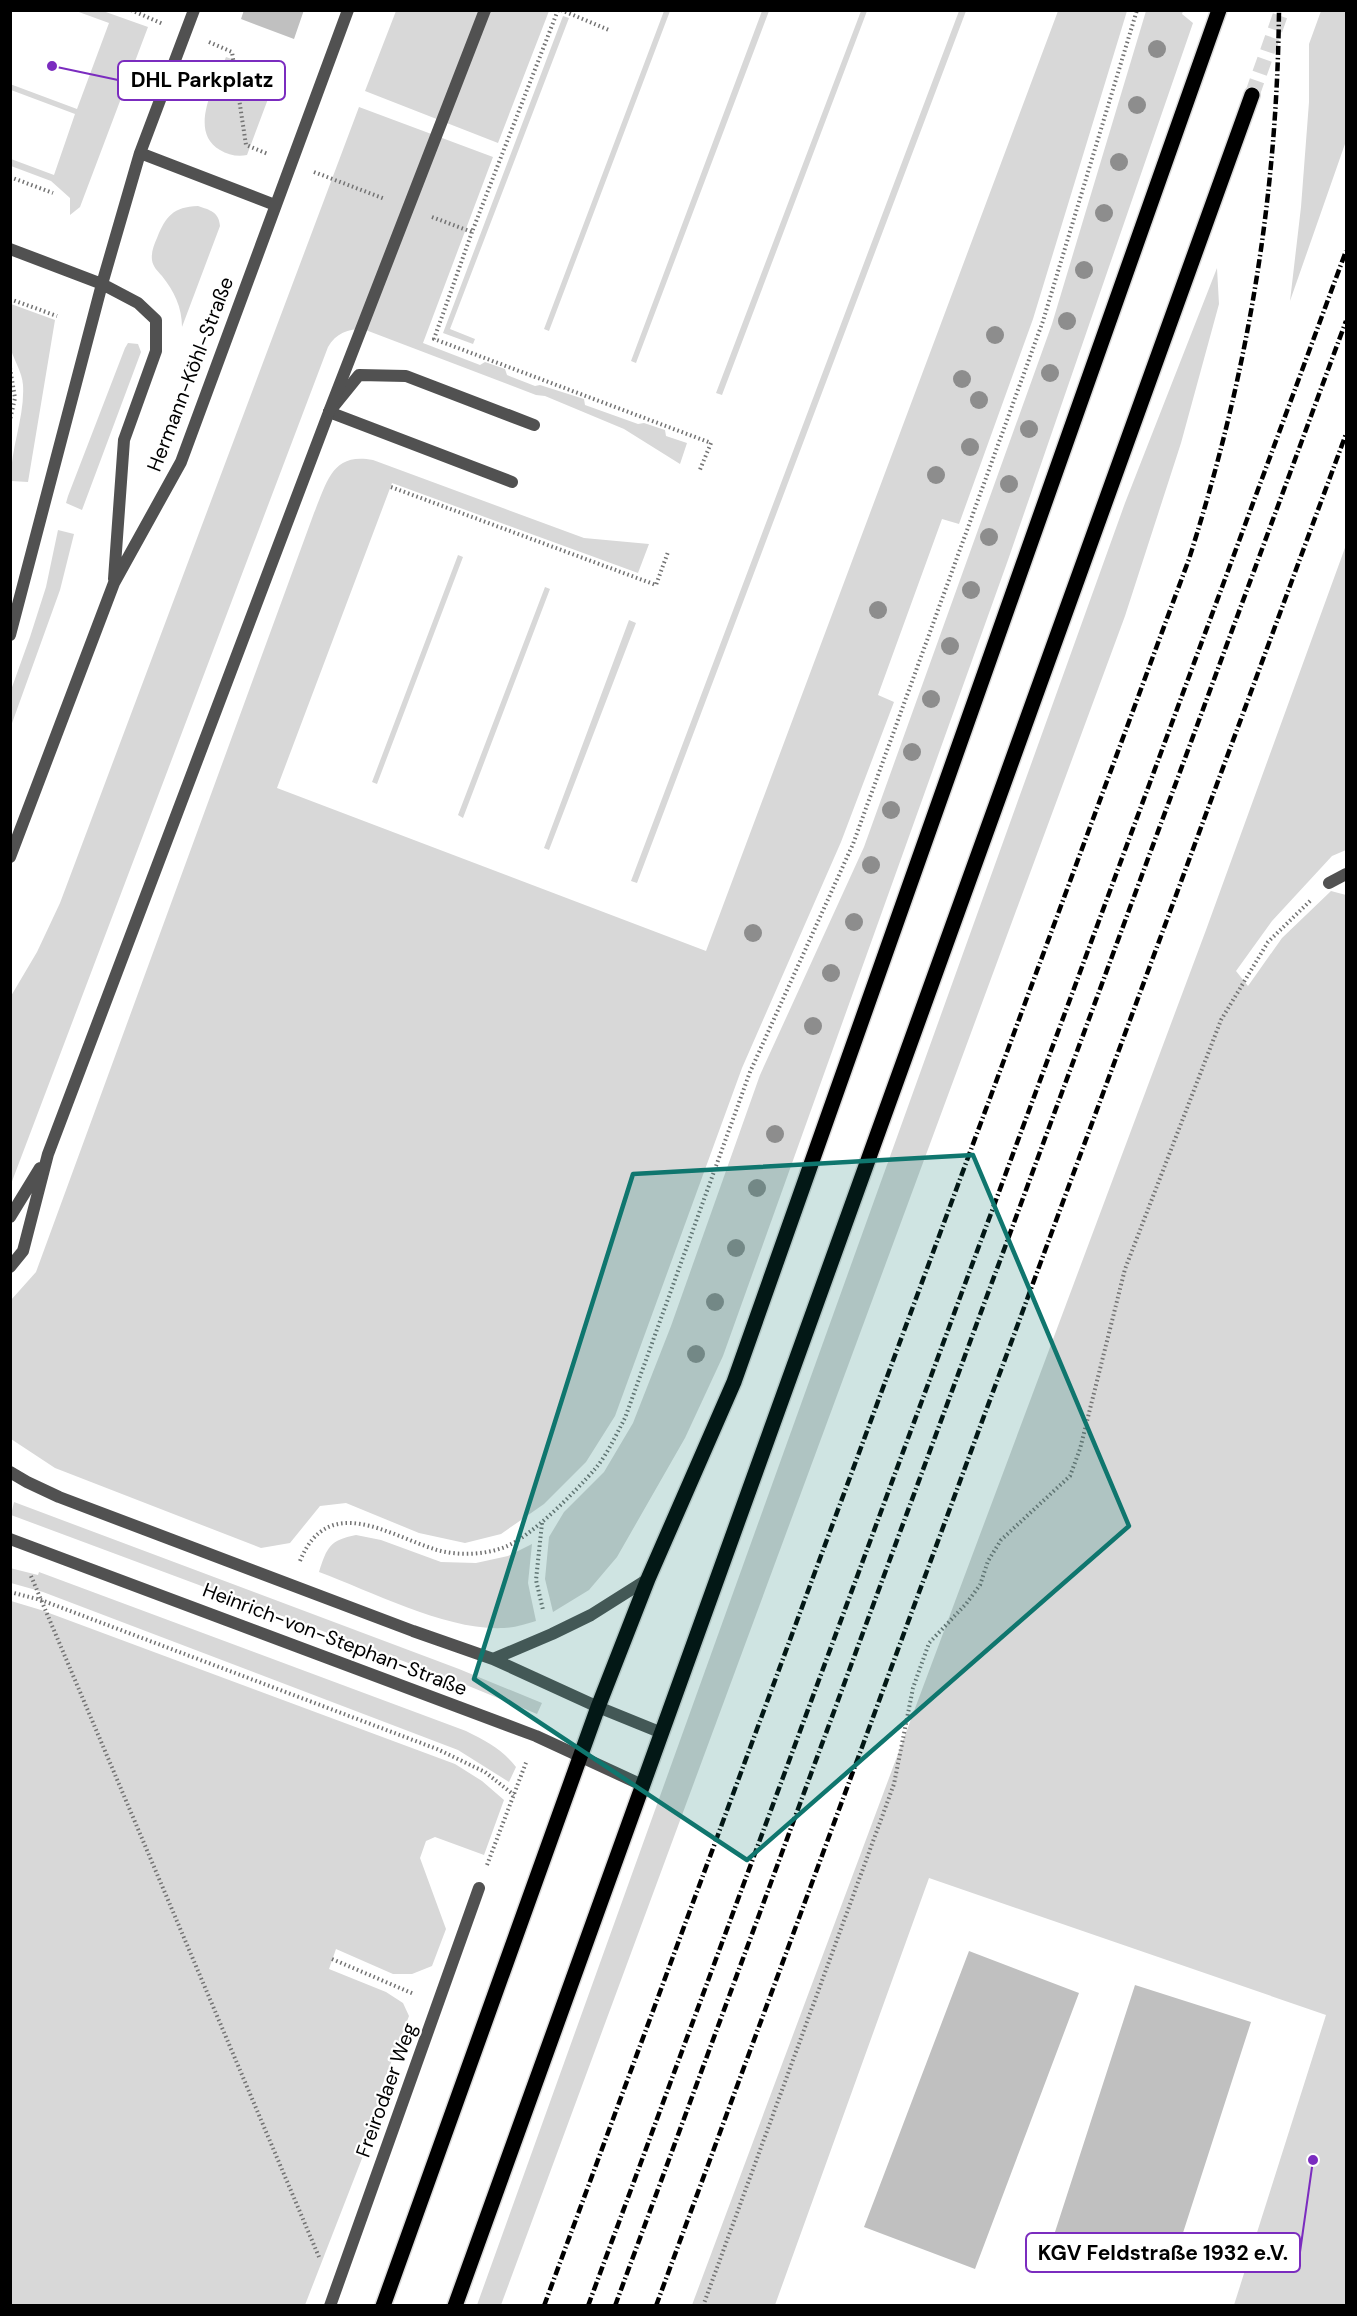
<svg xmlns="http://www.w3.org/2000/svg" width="1357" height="2316" viewBox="0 0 1357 2316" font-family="'DM Sans',sans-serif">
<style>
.green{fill:#d8d8d8}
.building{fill:#c0c0c0}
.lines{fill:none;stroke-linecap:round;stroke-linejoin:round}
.primary-tunnel{stroke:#d9d9d9;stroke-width:15;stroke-dasharray:15 8;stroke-linecap:butt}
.primary-casing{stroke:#dbdbdb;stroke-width:18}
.path{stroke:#737373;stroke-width:4;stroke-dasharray:1.5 3;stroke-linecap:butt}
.service{stroke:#515151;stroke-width:12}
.minor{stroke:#515151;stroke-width:12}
.tertiary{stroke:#515151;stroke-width:12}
.primary{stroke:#000;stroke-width:15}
.rail{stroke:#000;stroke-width:4.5;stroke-dasharray:9 3 1.5 3;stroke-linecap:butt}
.tree{fill:#8d8d8d}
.marked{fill:#0f766e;fill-opacity:0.2;stroke:#0f766e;stroke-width:4.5;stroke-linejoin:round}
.labels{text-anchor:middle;stroke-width:4.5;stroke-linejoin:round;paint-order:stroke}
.street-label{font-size:20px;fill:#000;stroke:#fff}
.leader{fill:none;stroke:#7b2cbf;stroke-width:2}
.callout-dot{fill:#7b2cbf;stroke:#fff;stroke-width:2}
.callout{fill:#fff;stroke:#7b2cbf;stroke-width:2}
.callout-label{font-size:21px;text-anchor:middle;font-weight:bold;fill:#000}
</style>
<rect width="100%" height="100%" fill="#fff"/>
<path class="green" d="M 76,11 L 103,11 L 148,27 L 80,207 L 70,215 L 70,198 L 51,181 L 11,166 L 11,159 L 54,175 L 75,114 L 11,90 L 10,84 L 77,109 L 109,23 Z
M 396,11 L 549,11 L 498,143 L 365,91 Z
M 664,11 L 670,11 L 549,331 L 544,329 Z
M 762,11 L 769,11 L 636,363 L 631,361 Z
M 861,11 L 867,11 L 722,395 L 716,393 Z
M 959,11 L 966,11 L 637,883 L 631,881 Z
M 1058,11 L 1127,11 L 1033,319 L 959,524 L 942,519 L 878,695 L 894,702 L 841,842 L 742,1068 L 615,1416 L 586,1462 L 544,1504 L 501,1534 L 465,1543 L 419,1533 L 346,1503 L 320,1506 L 290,1543 L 261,1548 L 55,1468 L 11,1439 L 11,1300 L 36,1272 L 314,513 C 327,482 332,452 373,460 L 584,538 L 649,544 L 638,573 L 392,483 L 277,788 L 706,951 Z
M 1146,11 L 1183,11 L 1182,14 L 1193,23 L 1008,560 L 723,1356 L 685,1438 L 617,1557 L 589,1590 L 553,1612 L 545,1579 L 549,1537 L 564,1512 L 604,1472 L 633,1423 L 671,1326 L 760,1075 L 864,847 L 1052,324 Z
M 1321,11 L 1346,11 L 1346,141 L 1290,301 L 1301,207 L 1309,102 L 1309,44 Z
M 563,16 L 569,18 L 450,329 L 475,339 L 473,344 L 443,333 Z
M 226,57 L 277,75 L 247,155 C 238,157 228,155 220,150 C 187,131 216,83 226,57 Z
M 359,107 L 493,157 L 423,343 L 480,365 L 485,362 L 505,369 L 507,375 L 535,386 L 540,385 L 584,399 L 585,405 L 638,424 L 644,423 L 665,430 L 666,436 L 687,443 L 680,464 L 624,429 L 545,396 L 536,395 L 363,329 C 348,329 336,333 328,347 L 11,1184 L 11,996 L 37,952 L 60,903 Z
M 198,206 C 210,210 219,212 220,226 L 182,327 C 182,307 174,291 162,276 C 157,270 153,267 152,260 C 151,252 154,245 157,238 C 166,216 173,207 198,206 Z
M 1217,268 L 1219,304 L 1181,443 L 1125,616 L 501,2305 L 477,2305 L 1125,503 Z
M 11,304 L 55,320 L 28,482 L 11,481 C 10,449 25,417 23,385 C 22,372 15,362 11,350 C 7,340 10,316 11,304 Z
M 128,343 L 138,344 L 141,352 L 82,510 L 66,503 L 68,496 L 125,348 Z
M 58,530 L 74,534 L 60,590 L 11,726 L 11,690 L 30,637 L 46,587 Z
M 1346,545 L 1346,850 L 1332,856 L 1272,921 L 1236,971 L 1248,986 L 1282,938 L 1331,891 L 1346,895 L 1346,2305 L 1234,2305 L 1326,2015 L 929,1878 L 775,2305 L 692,2305 L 1206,930 Z
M 458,555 L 463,557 L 377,784 L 372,782 Z
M 545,587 L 550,589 L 463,818 L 458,815 Z
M 629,620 L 636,623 L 549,850 L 544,848 Z
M 14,1502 L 459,1669 L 542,1703 L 537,1714 L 454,1680 L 11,1515 Z
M 356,1535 L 381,1540 L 441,1562 L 476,1563 L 508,1556 L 532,1544 L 528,1583 L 536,1621 C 526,1624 514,1628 504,1628 C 447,1631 373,1592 319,1572 C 327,1547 330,1540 356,1535 Z
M 10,1568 L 38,1575 L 39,1572 L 466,1731 C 486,1741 502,1749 516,1767 L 509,1782 L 458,1750 L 43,1592 L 11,1583 Z
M 11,1601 L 41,1610 L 455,1764 L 482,1781 L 504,1800 L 484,1855 L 435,1837 L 426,1841 L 420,1858 L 446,1929 L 432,1966 L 412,1974 L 393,1974 L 336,1949 L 329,1969 L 386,1992 L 403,2003 L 409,2016 L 382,2086 L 389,2089 L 305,2305 L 11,2305 Z"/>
<path class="building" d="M 244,10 L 304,10 L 294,39 L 241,19 Z
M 969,1951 L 1079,1993 L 975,2269 L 864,2227 Z
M 1135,1985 L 1251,2022 L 1171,2270 L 1055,2232 Z"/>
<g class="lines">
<path class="primary-tunnel" d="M 1252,95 L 1282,10"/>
<g class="primary-casing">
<path id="primary" d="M 383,2306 L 598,1707 L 648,1579 L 734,1382 L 1219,10
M 455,2306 L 1252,95"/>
</g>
<path class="path" d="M 131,10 L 163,24
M 561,10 L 609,30
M 209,42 L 232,52 L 246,145 L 268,154
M 314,172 L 385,199
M 10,177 L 53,193
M 432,217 L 472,232 L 558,10
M 472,232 L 434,339 L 711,443 L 699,472
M 10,299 L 57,316
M 10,368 L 15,398 L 10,420
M 391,487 L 656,585 L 668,552
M 542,1523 L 536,1580 L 543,1610
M 300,1561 C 328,1492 388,1535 437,1550 C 459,1556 484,1555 505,1547 C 531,1537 576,1491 595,1469 C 607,1455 616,1435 625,1418 L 750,1072 L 853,844 L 1043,321 L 1137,10
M 31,1576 L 319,2257
M 10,1592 L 41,1600 L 437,1749 L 485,1772 L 514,1795
M 487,1865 L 527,1760
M 332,1959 L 414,1994
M 703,2306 L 894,1784 L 913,1688 L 929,1643 L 966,1604 L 980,1585 L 988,1561 L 1001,1540 L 1070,1476 L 1080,1449 L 1125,1269 L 1221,1020 L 1268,942 L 1311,900"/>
<path class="service" d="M 512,482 L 329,412 L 359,375 L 406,376 L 534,425
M 1329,883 L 1346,874"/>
<path class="minor" d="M 140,153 L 275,205
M 10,249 L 102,284 L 138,303 L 156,320 L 156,351 L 124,440 L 114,579
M 10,635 L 102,284 L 140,153 L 194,10
M 10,857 L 114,583 L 181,462 L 348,10
M 10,1217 L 40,1168
M 10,1267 L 23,1251 L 48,1154 L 329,412
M 10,1472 L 27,1482 L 59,1497 L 413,1631 L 493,1659 L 598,1707 L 662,1733
M 10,1539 L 536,1736 L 642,1785
M 493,1659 L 552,1634 L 591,1615 L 648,1579
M 330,2306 L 479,1888"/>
<path class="tertiary" d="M 329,412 L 485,10"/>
<use href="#primary" class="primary"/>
<path class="rail" d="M 544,2306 L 1189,559 C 1247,377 1277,201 1279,10
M 588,2306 L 1346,251
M 615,2306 L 1346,321
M 656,2306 L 1346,434"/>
</g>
<g class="tree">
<circle cx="1157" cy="49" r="9"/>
<circle cx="1137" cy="105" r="9"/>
<circle cx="1119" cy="162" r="9"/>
<circle cx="1104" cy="213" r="9"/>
<circle cx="1084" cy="270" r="9"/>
<circle cx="1067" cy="321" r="9"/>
<circle cx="995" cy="335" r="9"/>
<circle cx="1050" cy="373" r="9"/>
<circle cx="962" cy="379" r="9"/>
<circle cx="979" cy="400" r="9"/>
<circle cx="1029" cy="429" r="9"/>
<circle cx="970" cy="447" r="9"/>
<circle cx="936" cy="475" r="9"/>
<circle cx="1009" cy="484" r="9"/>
<circle cx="989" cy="537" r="9"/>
<circle cx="971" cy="590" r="9"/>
<circle cx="878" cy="610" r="9"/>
<circle cx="950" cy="646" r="9"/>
<circle cx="931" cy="699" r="9"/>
<circle cx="912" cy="752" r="9"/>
<circle cx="891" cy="810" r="9"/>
<circle cx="871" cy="865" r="9"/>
<circle cx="854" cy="922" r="9"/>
<circle cx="753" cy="933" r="9"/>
<circle cx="831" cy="973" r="9"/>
<circle cx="813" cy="1026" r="9"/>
<circle cx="775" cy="1134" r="9"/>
<circle cx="757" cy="1188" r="9"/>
<circle cx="736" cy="1248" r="9"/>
<circle cx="715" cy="1302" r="9"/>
<circle cx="696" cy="1354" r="9"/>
</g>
<path class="marked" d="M 973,1155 L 1129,1526 L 747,1860 L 474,1679 L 633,1174 Z"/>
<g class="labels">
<g class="street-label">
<text transform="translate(190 374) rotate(-69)" y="7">Hermann-Köhl-Straße</text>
<text transform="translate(335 1639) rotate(21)" y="7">Heinrich-von-Stephan-Straße</text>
<text transform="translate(386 2090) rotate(-70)" y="7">Freirodaer Weg</text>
</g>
</g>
<path class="leader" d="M52 66L118 80M1313 2160L1300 2252"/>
<g class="callout-dot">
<circle cx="52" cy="66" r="6"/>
<circle cx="1313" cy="2160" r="6"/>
</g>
<g class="callout">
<rect x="118" y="61" width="167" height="39" rx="6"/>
<rect x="1026" y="2233" width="274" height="39" rx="6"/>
</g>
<g class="callout-label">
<text x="202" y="87">DHL Parkplatz</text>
<text x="1163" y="2260">KGV Feldstraße 1932 e.V.</text>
</g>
<rect width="1357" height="2316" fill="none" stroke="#000000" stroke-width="24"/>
</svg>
